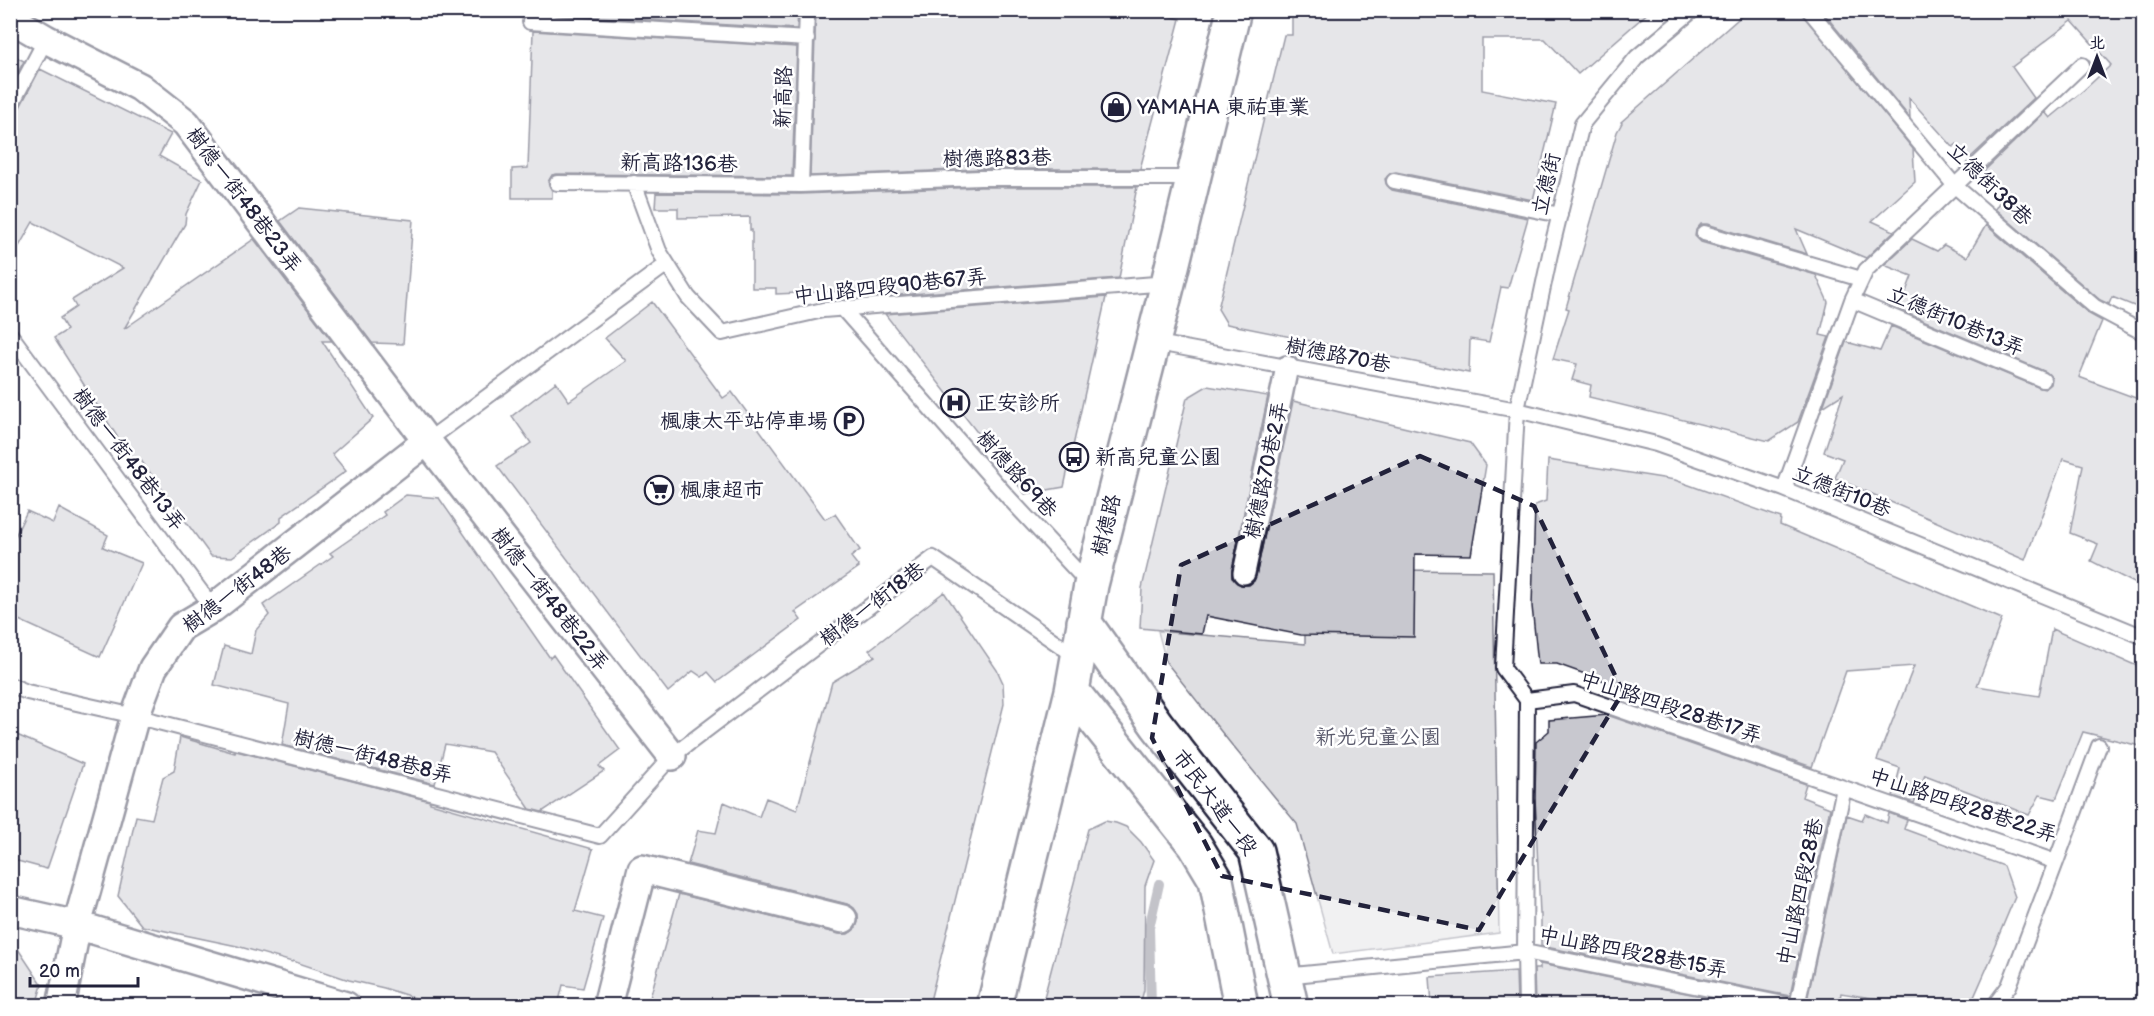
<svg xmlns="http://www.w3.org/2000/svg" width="2154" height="1016" viewBox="0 0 2154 1016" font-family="'Balsamiq Sans','LXGW WenKai TC',sans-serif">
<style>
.green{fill:#dfdfe2;stroke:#80808e;stroke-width:1.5}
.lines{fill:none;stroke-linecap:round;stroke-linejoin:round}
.stream{stroke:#7a7a88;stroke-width:10}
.building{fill:#c8c8cf;stroke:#22223b;stroke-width:1.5}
.service-casing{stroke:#22223b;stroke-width:18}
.pedestrian-casing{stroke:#22223b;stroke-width:26}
.minor-casing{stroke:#22223b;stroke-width:32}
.tertiary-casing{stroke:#22223b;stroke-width:38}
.service{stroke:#fff;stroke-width:14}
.pedestrian{stroke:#fff;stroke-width:21}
.minor{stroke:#fff;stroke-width:27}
.tertiary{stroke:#fff;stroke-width:33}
.marked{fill:none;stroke:#22223b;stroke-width:4.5;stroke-dasharray:12 8;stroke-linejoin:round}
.labels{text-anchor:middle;stroke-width:5;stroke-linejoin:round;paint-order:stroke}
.street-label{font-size:21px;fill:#22223b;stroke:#fff}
.poi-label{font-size:21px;fill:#22223b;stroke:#fff;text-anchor:start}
.park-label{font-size:21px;fill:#5b5b6d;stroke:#fff}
</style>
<rect width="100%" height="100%" fill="#fff"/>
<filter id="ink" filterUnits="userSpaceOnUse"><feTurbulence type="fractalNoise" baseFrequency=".0167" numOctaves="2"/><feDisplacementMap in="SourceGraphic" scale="12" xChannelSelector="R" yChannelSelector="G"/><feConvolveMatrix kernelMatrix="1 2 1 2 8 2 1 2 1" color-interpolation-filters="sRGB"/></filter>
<g filter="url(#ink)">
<path class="green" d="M 1305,569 L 1493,571 L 1499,933 L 1333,954 L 1297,824 L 1231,744 L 1166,662 L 1158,631 L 1305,644 Z"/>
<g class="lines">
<path class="stream" d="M 1151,1006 L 1149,928 L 1159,884"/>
</g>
<path class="building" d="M 533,10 L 798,10 L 797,29 L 533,13 Z
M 816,10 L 1146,10 L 1180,19 L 1140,169 L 980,169 L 810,176 Z
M 1292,10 L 1651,10 L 1578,74 L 1545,39 L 1482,39 L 1482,90 L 1556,104 L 1533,200 L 1396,172 L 1391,173 L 1385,179 L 1386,184 L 1392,190 L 1528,218 L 1508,288 L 1501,287 L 1489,342 L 1470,339 L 1469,373 L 1227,324 L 1218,309 L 1284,35 L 1292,35 Z
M 1821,10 L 2144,10 L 2144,310 L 2112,297 L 2109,304 L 2100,300 L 1995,209 L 2004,194 L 1983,172 L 2045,112 L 2050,118 L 2084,90 L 2111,65 L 2072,21 L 2012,67 L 2034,98 L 1970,158 L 1957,144 L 1953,147 L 1909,98 L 1910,118 Z
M 1800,11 L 1913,149 L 1915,182 L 1872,221 L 1894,231 L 1866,258 L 1796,229 L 1807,254 L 1707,224 L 1701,224 L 1696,230 L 1695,236 L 1701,242 L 1816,275 L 1828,302 L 1820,335 L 1829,337 L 1798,422 L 1769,441 L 1589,397 L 1591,385 L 1572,380 L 1577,364 L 1553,359 L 1569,309 L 1566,308 L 1617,132 L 1622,123 L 1621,122 L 1745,13 Z
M 533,31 L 797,47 L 792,176 L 557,174 L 552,175 L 548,182 L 552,191 L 552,198 L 512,198 L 512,169 L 528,168 Z
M 10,54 L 24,61 L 10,87 Z
M 40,69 L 171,134 L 159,156 L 202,180 L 186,214 L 185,224 L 124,329 L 254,239 L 332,341 L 322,341 L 373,418 L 332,454 L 346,471 L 281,517 L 281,522 L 232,557 L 211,556 L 140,459 L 136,462 L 118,438 L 54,338 L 67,330 L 60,318 L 76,307 L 72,300 L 123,268 L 33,222 L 10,262 L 10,116 L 18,111 Z
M 980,187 L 1137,187 L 1119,278 L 872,297 L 867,290 L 776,294 L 776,288 L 752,288 L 752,230 L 750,230 L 750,217 L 678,218 L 678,208 L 655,208 L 656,193 L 801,194 Z
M 299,208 L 413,220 L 403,344 L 372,343 L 280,221 Z
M 1986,225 L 2089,314 L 2102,321 L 2079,377 L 2144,401 L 2144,588 L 2091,561 L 2098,544 L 2070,533 L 2083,465 L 2063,459 L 2025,560 L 1835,478 L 1843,459 L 1824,452 L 1843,394 L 1823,407 L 1846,342 L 1880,351 L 1891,326 L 2040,388 L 2045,389 L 2051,384 L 2052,378 L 2046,372 L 1899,310 L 1912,276 L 1884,265 L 1912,239 L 1937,251 L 1944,245 L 1967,257 Z
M 1106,297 L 1064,487 L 1025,494 L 885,314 Z
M 652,302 L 723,398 L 732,392 L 825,519 L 835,514 L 860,550 L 851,557 L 859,567 L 795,612 L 801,620 L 717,682 L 708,672 L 702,677 L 693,671 L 668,692 L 497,466 L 531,443 L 512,416 L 556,382 L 569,401 L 626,361 L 605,338 Z
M 1207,386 L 1268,396 L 1232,570 L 1232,578 L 1241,585 L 1249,585 L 1254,581 L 1256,576 L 1293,401 L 1470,443 L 1486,465 L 1471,555 L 1415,554 L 1414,637 L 1301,635 L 1206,616 L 1202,634 L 1140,628 L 1142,588 L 1187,398 Z
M 1548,460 L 1675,480 L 1781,518 L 1780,525 L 2002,619 L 1977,686 L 2039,696 L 2052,629 L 2144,669 L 2144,747 L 2083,732 L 2056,799 L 2040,795 L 2029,815 L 1925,775 L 1914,803 L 1893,796 L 1900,768 L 1877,760 L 1914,666 L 1846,671 L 1812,767 L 1650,711 L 1680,708 L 1557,664 L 1538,664 L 1532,606 L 1535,505 L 1546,501 Z
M 406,495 L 439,498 L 550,658 L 553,655 L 620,750 L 599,766 L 604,771 L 542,812 L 530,809 L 491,752 L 445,744 L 435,784 L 282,745 L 289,704 L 214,685 L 224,646 L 251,654 L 256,630 L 269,615 L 263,605 L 333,556 L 330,553 L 385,515 L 383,512 Z
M 59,508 L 108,535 L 103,547 L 142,563 L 100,657 L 10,616 L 10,547 L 27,511 L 53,523 Z
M 944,592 L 997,670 L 1003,683 L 1004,704 L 929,1005 L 648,1005 L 679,894 L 839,934 L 848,934 L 855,929 L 858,922 L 858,914 L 854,908 L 847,904 L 688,864 L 698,830 L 716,833 L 724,802 L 759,817 L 766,798 L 797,810 L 832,682 L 875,656 L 869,650 Z
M 1607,715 L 1806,784 L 1802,797 L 1830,808 L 1790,996 L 1541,946 L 1541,914 L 1540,914 L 1535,798 L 1536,742 L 1549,731 L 1549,720 Z
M 10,732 L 83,764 L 47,869 L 10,859 Z
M 180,737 L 235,753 L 236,751 L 430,801 L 430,803 L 593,849 L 575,911 L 603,918 L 583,988 L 563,985 L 558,1005 L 437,1005 L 384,988 L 349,980 L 293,961 L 292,962 L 237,946 L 142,926 L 118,896 L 136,816 L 152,819 L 163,777 L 174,771 Z
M 1889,813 L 1907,820 L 1904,829 L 2004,866 L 2015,897 L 1991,954 L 1993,954 L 1974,997 L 1909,1004 L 1841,993 L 1839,1005 L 1806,1005 L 1847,815 L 1862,820 L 1865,814 L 1887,823 Z
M 1105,821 L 1116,823 L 1126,827 L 1141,842 L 1154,860 L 1145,886 L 1144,990 L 1140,1005 L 1042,1005 L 1088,829 Z
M 10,937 L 42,985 L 36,1005 L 10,1005 Z
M 1540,964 L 1746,1005 L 1535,1005 L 1534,969 L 1540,969 Z
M 1516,971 L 1517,1005 L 1432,1005 L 1430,977 Z"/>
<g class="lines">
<g class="service-casing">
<path id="service" d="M 1693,10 L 1637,57 L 1582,124 L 1550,254 L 1517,410 L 1503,668 L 1527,700 L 1574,694 L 2056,862 L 2099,746
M 1809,10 L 1955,186 L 2095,307 L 2144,333
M 530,22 L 807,39
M 10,107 L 46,39
M 1394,181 L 1560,215
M 557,183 L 801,185 L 980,178 L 1194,178
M 634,183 L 659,251 L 688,297 L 722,333 L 823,310 L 1168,283
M 801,185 L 807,10
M 1704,233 L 1861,279
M 1852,300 L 2043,380
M 842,308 L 1008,497 L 1089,584
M 10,334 L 213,608
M 1152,342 L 1517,410 L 1656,444 L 1784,489 L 2144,637
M 427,441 L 667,264
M 1784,489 L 1852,300 L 1866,270 L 2082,65
M 10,685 L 27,692 L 135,716 L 600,836 L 672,756 L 933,558 L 1077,657
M 1284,976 L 1525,952 L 1794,1006
M 1526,1006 L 1525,952 L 1527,700
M 1797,1006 L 1844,788
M 1994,1006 L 2009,986 L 2056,862"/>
</g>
<g class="pedestrian-casing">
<path id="pedestrian" d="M 1244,573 L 1287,367"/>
</g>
<g class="minor-casing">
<path id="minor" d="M 10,18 L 46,39 L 140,87 L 186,123 L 427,441 L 672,756
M 10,910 L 77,925 L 346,1006
M 61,1006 L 77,925 L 135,716 L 153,668 L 181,627 L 213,608 L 427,441
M 607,1006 L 642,869 L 843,919"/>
</g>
<g class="tertiary-casing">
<path id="tertiary" d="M 1084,622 L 1157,725 L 1256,851 L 1291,1006
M 1072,691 L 1195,845 L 1216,880 L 1241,1006
M 994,1006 L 1072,691 L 1091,585 L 1168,283 L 1234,10"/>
</g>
<use href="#service" class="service"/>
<use href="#pedestrian" class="pedestrian"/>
<use href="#minor" class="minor"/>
<use href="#tertiary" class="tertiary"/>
</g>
</g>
<path d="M0 0H2154V1016H0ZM 1420,456 L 1534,506 L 1623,692 L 1479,930 L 1222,876 L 1152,738 L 1181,565 Z" fill="#fff" fill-opacity=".55" fill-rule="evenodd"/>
<path class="marked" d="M 1420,456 L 1534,506 L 1623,692 L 1479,930 L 1222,876 L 1152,738 L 1181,565 Z"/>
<defs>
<g id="shop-ring" transform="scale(1.5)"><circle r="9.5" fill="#fff" stroke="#22223b" stroke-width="1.5"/><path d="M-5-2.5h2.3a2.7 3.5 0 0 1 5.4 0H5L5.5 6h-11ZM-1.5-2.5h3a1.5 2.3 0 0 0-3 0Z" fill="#22223b"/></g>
<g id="hospital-ring" transform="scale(1.5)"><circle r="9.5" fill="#fff" stroke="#22223b" stroke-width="1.5"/><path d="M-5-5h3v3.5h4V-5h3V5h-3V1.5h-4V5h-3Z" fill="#22223b"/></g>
<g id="parking-ring" transform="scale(1.5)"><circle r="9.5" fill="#fff" stroke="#22223b" stroke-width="1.5"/><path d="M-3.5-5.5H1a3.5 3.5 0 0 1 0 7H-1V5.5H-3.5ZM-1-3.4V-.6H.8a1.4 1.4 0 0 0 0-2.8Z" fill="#22223b"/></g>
<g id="bus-ring" transform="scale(1.5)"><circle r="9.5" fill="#fff" stroke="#22223b" stroke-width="1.5"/><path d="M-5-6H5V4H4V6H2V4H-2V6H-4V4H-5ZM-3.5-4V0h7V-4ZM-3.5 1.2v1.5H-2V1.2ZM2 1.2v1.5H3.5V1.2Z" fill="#22223b"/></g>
<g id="supermarket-ring" transform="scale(1.5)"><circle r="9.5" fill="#fff" stroke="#22223b" stroke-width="1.5"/><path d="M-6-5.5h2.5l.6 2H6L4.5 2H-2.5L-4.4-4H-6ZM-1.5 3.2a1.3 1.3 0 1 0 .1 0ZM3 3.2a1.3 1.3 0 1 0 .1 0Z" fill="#22223b"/></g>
</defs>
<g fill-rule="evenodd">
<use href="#shop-ring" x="1116" y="107"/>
<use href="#hospital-ring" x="955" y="403"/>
<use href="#parking-ring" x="849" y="421"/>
<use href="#bus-ring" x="1074" y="457"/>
<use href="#supermarket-ring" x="659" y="490"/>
</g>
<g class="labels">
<g class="street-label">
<text transform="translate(783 97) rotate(-88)" y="7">新高路</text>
<text transform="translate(997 158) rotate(-1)" y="7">樹德路83巷</text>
<text transform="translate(679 163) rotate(1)" y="7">新高路136巷</text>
<text transform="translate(1546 184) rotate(-77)" y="7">立德街</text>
<text transform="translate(1990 184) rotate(44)" y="7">立德街38巷</text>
<text transform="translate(244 200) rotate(53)" y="7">樹德一街48巷23弄</text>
<text transform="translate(890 286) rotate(-6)" y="7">中山路四段90巷67弄</text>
<text transform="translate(1956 321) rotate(23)" y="7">立德街10巷13弄</text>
<text transform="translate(1338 355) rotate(11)" y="7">樹德路70巷</text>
<text transform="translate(129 459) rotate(53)" y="7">樹德一街48巷13弄</text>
<text transform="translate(1266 470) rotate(-78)" y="7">樹德路70巷2弄</text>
<text transform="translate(1017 474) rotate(48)" y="7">樹德路69巷</text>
<text transform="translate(1842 491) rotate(22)" y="7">立德街10巷</text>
<text transform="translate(1106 525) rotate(-76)" y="7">樹德路</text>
<text transform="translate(237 589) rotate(-37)" y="7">樹德一街48巷</text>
<text transform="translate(550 599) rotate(52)" y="7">樹德一街48巷22弄</text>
<text transform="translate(872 604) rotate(-37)" y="7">樹德一街18巷</text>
<text transform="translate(1671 707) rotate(18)" y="7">中山路四段28巷17弄</text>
<text transform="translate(373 756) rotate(14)" y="7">樹德一街48巷8弄</text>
<text transform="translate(1215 802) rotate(53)" y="7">市民大道一段</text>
<text transform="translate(1963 805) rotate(18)" y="7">中山路四段28巷22弄</text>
<text transform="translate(1800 892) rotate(-78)" y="7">中山路四段28巷</text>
<text transform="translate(1633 952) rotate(11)" y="7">中山路四段28巷15弄</text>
</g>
<g class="poi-label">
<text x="1137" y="114">YAMAHA 東祐車業</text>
<text x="976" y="410">正安診所</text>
<text x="828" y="428" text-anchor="end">楓康太平站停車場</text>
<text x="1095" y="464">新高兒童公園</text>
<text x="680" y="497">楓康超市</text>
</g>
<g class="park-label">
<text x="1378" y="744">新光兒童公園</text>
</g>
</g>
<rect width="2154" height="1016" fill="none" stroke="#fff" stroke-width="36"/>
<rect x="18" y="18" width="2118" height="980" fill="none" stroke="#22223b" stroke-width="2" filter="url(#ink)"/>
<g transform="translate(2097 57)" stroke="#ffffff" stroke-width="4.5" paint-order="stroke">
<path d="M0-4.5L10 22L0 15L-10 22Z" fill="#22223b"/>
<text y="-9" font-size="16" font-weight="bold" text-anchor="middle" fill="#22223b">北</text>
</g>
<path d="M30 977v9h108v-9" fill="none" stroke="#22223b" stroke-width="3"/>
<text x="39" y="977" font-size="18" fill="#22223b" stroke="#ffffff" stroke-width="4.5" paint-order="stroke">20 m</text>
</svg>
